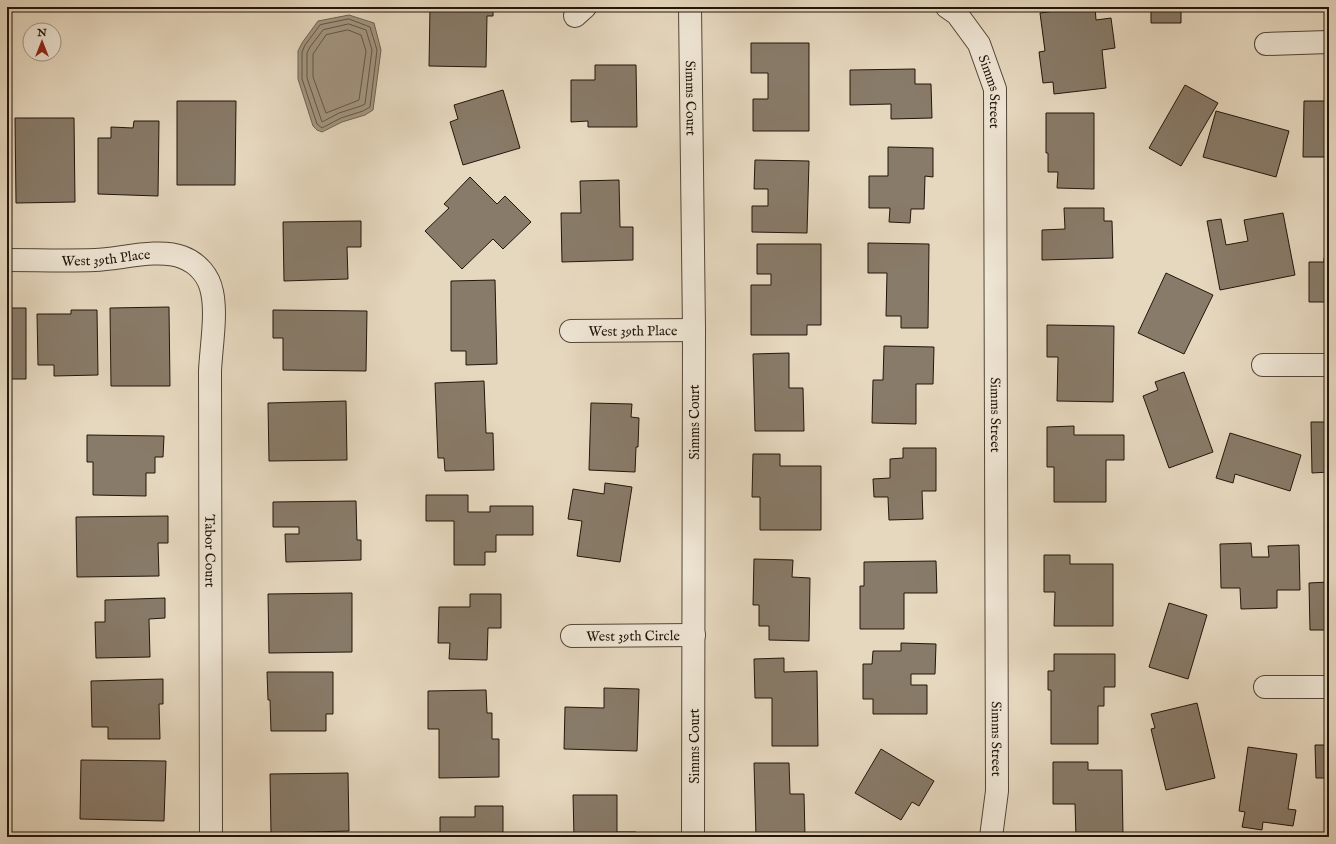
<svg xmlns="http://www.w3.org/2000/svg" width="1336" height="844" viewBox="0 0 1336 844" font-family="'IM FELL English',serif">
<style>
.water{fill:#a39682;stroke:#6f6352}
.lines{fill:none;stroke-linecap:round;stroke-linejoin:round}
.shore{stroke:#625646;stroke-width:1}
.building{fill:#887b69;stroke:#22160b}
.minor-casing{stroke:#534638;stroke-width:24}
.minor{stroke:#efe6d5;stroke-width:22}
.labels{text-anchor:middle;stroke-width:4;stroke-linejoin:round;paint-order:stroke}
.street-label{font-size:14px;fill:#22160b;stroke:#efe6d5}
</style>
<rect width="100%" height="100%" fill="#e6d8bf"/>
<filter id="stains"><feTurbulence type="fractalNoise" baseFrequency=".005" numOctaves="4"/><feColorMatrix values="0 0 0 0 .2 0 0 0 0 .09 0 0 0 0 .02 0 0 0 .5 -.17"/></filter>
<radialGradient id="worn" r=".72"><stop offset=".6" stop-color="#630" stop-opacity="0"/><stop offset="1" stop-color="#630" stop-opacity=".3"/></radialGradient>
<path class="water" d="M 349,15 L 374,23 L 381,50 L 373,110 L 365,115 L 342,122 L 322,132 L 317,130 L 313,126 L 298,79 L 298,51 L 302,43 L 318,21 Z"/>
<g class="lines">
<path class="shore" d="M 349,19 L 370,27 L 377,50 L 370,107 L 363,111 L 341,118 L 322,128 L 317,124 L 302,79 L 302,52 L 305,45 L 320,25 Z
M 349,24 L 366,30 L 372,50 L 365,104 L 361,106 L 339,113 L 322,122 L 307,78 L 307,53 L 310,47 L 323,30 Z
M 348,30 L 361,35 L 366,51 L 359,100 L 326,113 L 313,77 L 313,54 L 326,35 Z"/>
</g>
<path class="building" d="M 430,7 L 493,7 L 493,16 L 487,16 L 486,67 L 429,66 Z
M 1085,7 L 1095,7 L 1096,20 L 1111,18 L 1115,48 L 1102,50 L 1106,88 L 1054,94 L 1053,82 L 1043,83 L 1039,52 L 1045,51 L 1040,13 Z
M 1151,7 L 1181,7 L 1181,23 L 1151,23 Z
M 751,43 L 809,43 L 809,131 L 753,131 L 753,99 L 768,99 L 768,73 L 751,73 Z
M 595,65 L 636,65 L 637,127 L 588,127 L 588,121 L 571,122 L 571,80 L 595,80 Z
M 915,69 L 915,84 L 931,84 L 932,118 L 891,119 L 891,104 L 850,105 L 850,70 Z
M 1185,85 L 1218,103 L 1181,166 L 1149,148 Z
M 503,90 L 520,148 L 463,165 L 450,122 L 458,119 L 454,105 Z
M 177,101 L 236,101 L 235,185 L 177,185 Z
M 1304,101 L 1329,101 L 1329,157 L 1303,157 Z
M 1216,111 L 1289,131 L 1276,177 L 1203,157 Z
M 1046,113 L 1094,113 L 1094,189 L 1057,188 L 1058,172 L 1048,172 L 1048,153 L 1046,153 Z
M 15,118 L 74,118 L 75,202 L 16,203 Z
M 134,121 L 159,121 L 158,196 L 98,194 L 98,138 L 111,138 L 111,127 L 133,128 Z
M 888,147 L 933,148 L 933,177 L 925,176 L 924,209 L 911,209 L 910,223 L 889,222 L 890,208 L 869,208 L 869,176 L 888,176 Z
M 755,160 L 809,161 L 807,233 L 752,232 L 752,206 L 768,206 L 768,189 L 754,189 Z
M 470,177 L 497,204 L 505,196 L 531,222 L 503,249 L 493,239 L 462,269 L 425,231 L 449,208 L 444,204 Z
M 619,180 L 620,227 L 633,227 L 633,260 L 562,262 L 561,213 L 581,213 L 580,181 Z
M 1064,208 L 1104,208 L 1104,221 L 1112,221 L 1113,258 L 1042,260 L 1042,230 L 1065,229 Z
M 1283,213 L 1295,275 L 1220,290 L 1207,221 L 1221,219 L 1226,245 L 1248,241 L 1244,220 Z
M 361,221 L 361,247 L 347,247 L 348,279 L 284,281 L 283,222 Z
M 868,243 L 929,244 L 928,328 L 901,328 L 901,316 L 886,316 L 887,273 L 868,273 Z
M 757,244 L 821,244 L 821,325 L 807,325 L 807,335 L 751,335 L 751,285 L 771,285 L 771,274 L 757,274 Z
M 1324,258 L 1329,258 L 1329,302 L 1309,302 L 1309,262 L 1324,262 Z
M 1166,273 L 1213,295 L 1184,354 L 1138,333 Z
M 495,280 L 497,364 L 466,365 L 466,351 L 451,351 L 451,281 Z
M 169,307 L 170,386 L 111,386 L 110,308 Z
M 7,308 L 26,308 L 26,379 L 7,379 Z
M 71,310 L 97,310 L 98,375 L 54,376 L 54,365 L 38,365 L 37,314 L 71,314 Z
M 273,310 L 367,311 L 366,371 L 283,370 L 283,338 L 273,338 Z
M 1047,325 L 1114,326 L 1113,402 L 1057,401 L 1058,357 L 1047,357 Z
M 884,346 L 934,347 L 933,384 L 916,384 L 916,424 L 872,423 L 873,380 L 883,380 Z
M 789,353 L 789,388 L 803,388 L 804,431 L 755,431 L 753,354 Z
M 1184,372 L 1213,452 L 1169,468 L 1143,396 L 1158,390 L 1155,382 Z
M 484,381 L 486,433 L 493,433 L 494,470 L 445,471 L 444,458 L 438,458 L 435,383 Z
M 346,401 L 347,460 L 269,461 L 268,403 Z
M 591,403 L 632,404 L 631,417 L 639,418 L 638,447 L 636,447 L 635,472 L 589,470 Z
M 1311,422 L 1329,422 L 1329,472 L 1312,473 Z
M 1074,426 L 1074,435 L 1124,435 L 1124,460 L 1106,460 L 1106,502 L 1054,502 L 1054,467 L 1047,467 L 1047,427 Z
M 1230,433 L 1301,455 L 1290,491 L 1235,474 L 1233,483 L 1216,478 Z
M 87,435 L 164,436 L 163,457 L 155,457 L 155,473 L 146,473 L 146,496 L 93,495 L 93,462 L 87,462 Z
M 903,448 L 936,448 L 936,491 L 922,491 L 923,519 L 889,520 L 888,497 L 874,497 L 873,479 L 890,478 L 890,459 L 903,458 Z
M 753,454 L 780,454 L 780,466 L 821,466 L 821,530 L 760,530 L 760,497 L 752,497 Z
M 605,483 L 632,487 L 620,562 L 577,556 L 582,521 L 568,519 L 573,489 L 604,494 Z
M 426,495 L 468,495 L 468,512 L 490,512 L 490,506 L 533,506 L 533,535 L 496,535 L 496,552 L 485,552 L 485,565 L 454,565 L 454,521 L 426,521 Z
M 356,501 L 357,540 L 361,540 L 361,560 L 286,562 L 285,534 L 299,534 L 299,527 L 273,527 L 273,502 Z
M 168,516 L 168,543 L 158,543 L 159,576 L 77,577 L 76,517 Z
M 1251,543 L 1252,557 L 1269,557 L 1268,546 L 1299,545 L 1300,590 L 1277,590 L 1277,608 L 1241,609 L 1240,588 L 1221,588 L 1220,544 Z
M 1044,555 L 1070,555 L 1070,564 L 1113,564 L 1113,626 L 1054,626 L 1055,592 L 1044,592 Z
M 754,559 L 793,560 L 792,577 L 810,578 L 809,641 L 769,640 L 769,626 L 759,626 L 759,605 L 753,605 Z
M 936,561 L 937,593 L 904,593 L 904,629 L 860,629 L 860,586 L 864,586 L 864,562 Z
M 1329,582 L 1329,630 L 1310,630 L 1309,583 Z
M 352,593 L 352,652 L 269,653 L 268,594 Z
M 470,594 L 501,594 L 501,628 L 488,628 L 487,660 L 449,659 L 450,643 L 438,643 L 439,607 L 470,607 Z
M 165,598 L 165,618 L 149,619 L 150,657 L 96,658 L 95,622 L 105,622 L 105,600 Z
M 1169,603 L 1207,615 L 1188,679 L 1149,667 Z
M 901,643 L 936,644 L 935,674 L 911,674 L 911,685 L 927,685 L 927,714 L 873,714 L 873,699 L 863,699 L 863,664 L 872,664 L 873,651 L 901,651 Z
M 1054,654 L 1115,654 L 1115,687 L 1104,687 L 1104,706 L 1098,706 L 1098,744 L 1051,744 L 1051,690 L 1048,690 L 1048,671 L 1054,671 Z
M 784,658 L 784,672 L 817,671 L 818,746 L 772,746 L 772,698 L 755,698 L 754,659 Z
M 267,672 L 333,672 L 333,714 L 326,714 L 326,731 L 271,731 L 270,700 L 268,700 Z
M 163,679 L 163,704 L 159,704 L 160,739 L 108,739 L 108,727 L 92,727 L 91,681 Z
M 604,688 L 639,689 L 637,751 L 564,749 L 565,707 L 604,708 Z
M 486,690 L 487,713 L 492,713 L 492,739 L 499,739 L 499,777 L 439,778 L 439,729 L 428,729 L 428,691 Z
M 1197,703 L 1215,778 L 1166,790 L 1151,729 L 1155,728 L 1151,714 Z
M 1315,745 L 1329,745 L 1329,778 L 1316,778 Z
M 1248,747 L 1297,754 L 1288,809 L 1296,810 L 1293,826 L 1263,822 L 1262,830 L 1242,827 L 1245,812 L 1239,811 Z
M 881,749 L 934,781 L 919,806 L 912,802 L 901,820 L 855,793 Z
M 81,760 L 166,761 L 164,821 L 80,819 Z
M 1053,762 L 1088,762 L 1088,770 L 1122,770 L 1123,837 L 1076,837 L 1075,804 L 1053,804 Z
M 754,763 L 789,763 L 790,794 L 804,794 L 805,837 L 756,837 Z
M 348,773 L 349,831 L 271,833 L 270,774 Z
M 573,795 L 617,795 L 617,832 L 636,832 L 636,837 L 574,837 Z
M 475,806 L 503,806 L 503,837 L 440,837 L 440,817 L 475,817 Z"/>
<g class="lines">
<g class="minor-casing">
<g id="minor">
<path id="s1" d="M 690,7 L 694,330 L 693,837"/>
<path id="s2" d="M 947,7 L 957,14 L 979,44 L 995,89 L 997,791 L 991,837"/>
<path d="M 575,16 L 585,7"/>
<path d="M 1266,44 L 1329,42"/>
<path id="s3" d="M 7,260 C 36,260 66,261 95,260 C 120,259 159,248 182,257 C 198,263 209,276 212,292 C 217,314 211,348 210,371 L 211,837"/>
<path id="s4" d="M 571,331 L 694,330"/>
<path d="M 1263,365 L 1329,365"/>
<path id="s5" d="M 572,636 L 694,635"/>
<path d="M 1265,687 L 1329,687"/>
</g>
</g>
<use href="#minor" class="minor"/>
</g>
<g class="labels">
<g class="street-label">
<text dy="5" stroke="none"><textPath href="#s2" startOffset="99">Simms Street</textPath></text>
<text dy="5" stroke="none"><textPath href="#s1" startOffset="91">Simms Court</textPath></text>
<text dy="5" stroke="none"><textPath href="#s3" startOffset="99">West 39th Place</textPath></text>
<text dy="5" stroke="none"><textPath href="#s4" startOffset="62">West 39th Place</textPath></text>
<text dy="5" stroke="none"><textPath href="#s2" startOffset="423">Simms Street</textPath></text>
<text transform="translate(694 422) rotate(-90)" y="5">Simms Court</text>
<text dy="5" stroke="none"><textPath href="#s3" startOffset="483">Tabor Court</textPath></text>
<text dy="5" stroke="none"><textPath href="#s5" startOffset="61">West 39th Circle</textPath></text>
<text dy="5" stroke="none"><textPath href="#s2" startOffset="747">Simms Street</textPath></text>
<text transform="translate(694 746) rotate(-90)" y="5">Simms Court</text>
</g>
</g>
<rect width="1336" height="844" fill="none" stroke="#e6d8bf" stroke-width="24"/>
<rect x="8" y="8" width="1320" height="828" fill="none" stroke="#22160b" stroke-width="2"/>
<rect x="12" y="12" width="1312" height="820" fill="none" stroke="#22160b"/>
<g transform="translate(42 42)"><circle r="19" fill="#efe6d5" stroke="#9d9384"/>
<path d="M0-3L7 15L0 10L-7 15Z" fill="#8f2418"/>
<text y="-6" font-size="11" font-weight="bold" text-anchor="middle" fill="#22160b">N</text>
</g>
<rect width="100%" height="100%" filter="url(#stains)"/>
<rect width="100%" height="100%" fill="url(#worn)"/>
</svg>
